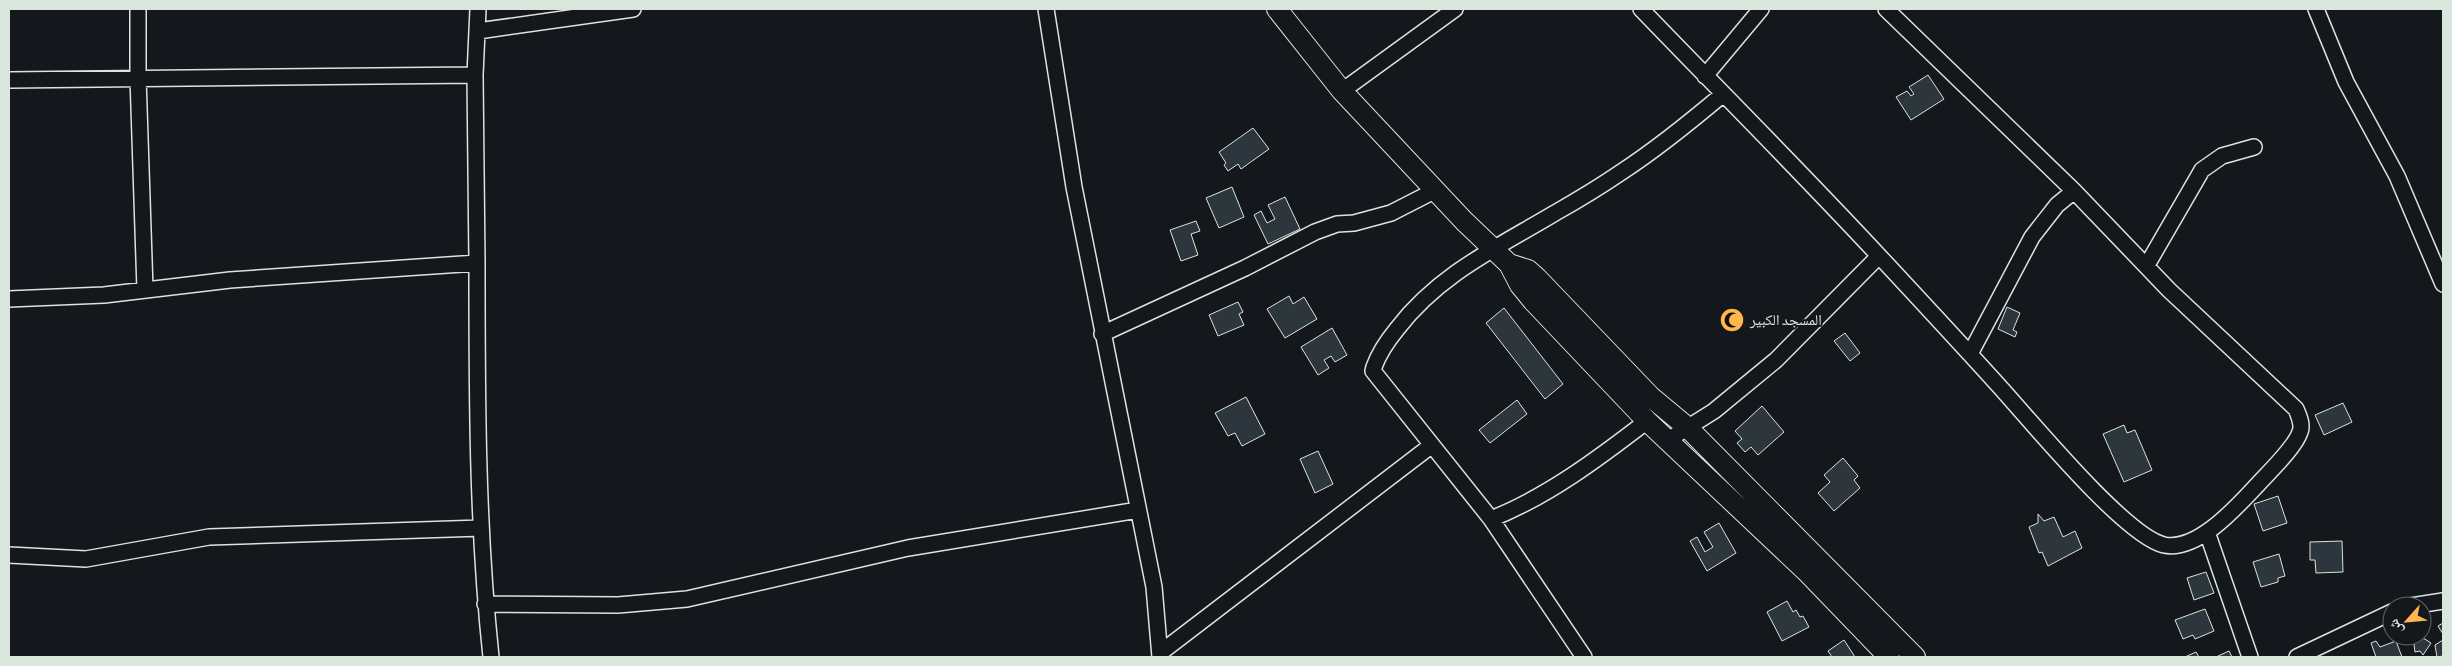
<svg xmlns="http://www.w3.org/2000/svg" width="2452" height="666" viewBox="0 0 2452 666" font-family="'Sofia Sans Condensed','Noto Naskh Arabic',sans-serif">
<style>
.building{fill:#2c363c;stroke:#d8e6dc}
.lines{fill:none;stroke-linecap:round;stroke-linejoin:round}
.minor-casing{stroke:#d8e6dc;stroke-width:18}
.tertiary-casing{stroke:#d8e6dc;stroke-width:22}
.minor{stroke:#14181c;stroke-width:15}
.tertiary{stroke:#14181c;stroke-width:20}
.labels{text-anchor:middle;stroke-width:4;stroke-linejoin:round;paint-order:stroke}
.poi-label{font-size:15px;fill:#d8e6dc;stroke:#14181c;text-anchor:start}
</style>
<rect width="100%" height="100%" fill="#14181c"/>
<path class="building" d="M 1928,75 L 1944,99 L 1911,120 L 1896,97 L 1907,91 L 1911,96 L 1914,94 L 1909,87 Z
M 1253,128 L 1269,149 L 1241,169 L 1238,164 L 1228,171 L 1224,165 L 1226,163 L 1219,152 Z
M 1232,187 L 1244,217 L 1219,228 L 1206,198 Z
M 1285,197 L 1300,229 L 1268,244 L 1254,215 L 1261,211 L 1267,223 L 1275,219 L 1268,205 Z
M 1196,221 L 1200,231 L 1191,234 L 1198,255 L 1181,261 L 1170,230 Z
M 1289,296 L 1293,304 L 1304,297 L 1317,319 L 1285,338 L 1267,309 Z
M 1238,302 L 1243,312 L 1239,314 L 1244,325 L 1218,336 L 1209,315 Z
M 2007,307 L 2020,313 L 2013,330 L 2017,332 L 2015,337 L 1998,329 Z
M 1504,308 L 1563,384 L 1545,399 L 1486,323 Z
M 1332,328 L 1347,355 L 1335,362 L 1331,356 L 1324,360 L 1329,368 L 1318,375 L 1301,347 Z
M 1845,333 L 1860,353 L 1850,361 L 1834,341 Z
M 1246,397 L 1265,434 L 1242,446 L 1235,433 L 1228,436 L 1215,413 Z
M 1517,400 L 1527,414 L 1490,443 L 1479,430 Z
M 2343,403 L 2352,422 L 2324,435 L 2315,415 Z
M 1762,406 L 1784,432 L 1758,455 L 1751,447 L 1745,452 L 1737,443 L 1742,439 L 1735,431 Z
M 2124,425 L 2127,433 L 2135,430 L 2152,470 L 2124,482 L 2103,434 Z
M 1318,451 L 1333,484 L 1315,493 L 1300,459 Z
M 1843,458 L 1858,476 L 1854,480 L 1860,488 L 1834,511 L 1818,493 L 1830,482 L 1824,475 Z
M 2278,496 L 2287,523 L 2263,531 L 2254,504 Z
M 2038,514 L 2044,521 L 2054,517 L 2063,537 L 2075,531 L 2082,548 L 2048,566 L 2042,552 L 2039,553 L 2029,527 L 2038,523 Z
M 1719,523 L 1736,553 L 1707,571 L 1690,541 L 1697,537 L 1705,552 L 1713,547 L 1704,532 Z
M 2342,541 L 2343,572 L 2316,573 L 2315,560 L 2310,560 L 2310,542 Z
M 2279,554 L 2285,576 L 2278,578 L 2278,582 L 2261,587 L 2253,562 Z
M 2206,572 L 2214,593 L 2194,600 L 2187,578 Z
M 1787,601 L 1793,612 L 1796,610 L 1800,617 L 1803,616 L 1809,627 L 1782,641 L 1767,612 Z
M 2205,609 L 2214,631 L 2195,639 L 2193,635 L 2183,639 L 2175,620 Z
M 2443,623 L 2443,634 L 2438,626 Z
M 2420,636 L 2431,643 L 2423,655 L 2420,651 L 2415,652 L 2413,637 Z
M 1844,640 L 1855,657 L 1832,657 L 1828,651 Z
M 2443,640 L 2443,656 L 2437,657 L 2435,645 Z
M 2376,641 L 2380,647 L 2396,641 L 2402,657 L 2376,657 L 2371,643 Z
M 2229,651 L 2232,657 L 2216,657 Z
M 2196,652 L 2199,657 L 2185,657 Z"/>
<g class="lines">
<g class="minor-casing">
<path id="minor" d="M 138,9 L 138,77 L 145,290
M 1046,9 L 1074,187 L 1154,587 L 1160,657
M 1641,9 C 1721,92 1803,174 1881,258 C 1921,301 1960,343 1999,386 C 2030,420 2125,536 2164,545 C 2199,552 2240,503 2261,481 C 2272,469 2295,447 2300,432 C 2303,425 2299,416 2296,409 L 2169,290 L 2074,191 L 1886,9
M 2316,9 L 2346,82 L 2397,176 L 2443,284
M 478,31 L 633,9
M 1705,76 L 1761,9
M 9,80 L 475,75
M 1342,91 L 1455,9
M 477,263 C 477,395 477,526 491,657
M 2147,265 L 2202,170 L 2222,156 L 2254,147
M 9,299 L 104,295 L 230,280 L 477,263 L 475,75 L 478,9
M 1102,334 L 1245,268 L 1315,232 L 1337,224 L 1354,223 L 1391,213 L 1436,190
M 1970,354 L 2032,237 L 2057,205 L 2074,191
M 1668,440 L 1714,411 L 1776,360 L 1879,256
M 1491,519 C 1547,497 1599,458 1647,421
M 2207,532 L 2250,657
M 9,555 L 86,559 L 209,537 L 481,528
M 485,604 L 618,605 L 687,599 L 908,548 L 1138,510
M 2411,606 L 2443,601
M 1160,653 L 1432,445
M 1584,657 L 1491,519 L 1373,371 L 1374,367 C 1379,353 1388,340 1397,329 C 1439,274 1498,247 1555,213 C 1578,200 1601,186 1623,171 C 1658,148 1690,122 1722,95
M 2297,657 L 2392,612"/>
</g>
<g class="tertiary-casing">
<path id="tertiary" d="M 1277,9 L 1342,91 L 1464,221 L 1509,264 L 1520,285 L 1533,301 L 1647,421 L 1808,573 L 1889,657
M 1509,264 L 1528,270 L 1537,278 L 1651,397 L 1687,427 L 1915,657"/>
</g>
<use href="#minor" class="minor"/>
<use href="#tertiary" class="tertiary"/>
</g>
<defs>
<g id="mosque-disc" transform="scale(1.25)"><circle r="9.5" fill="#ffb74d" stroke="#14181c"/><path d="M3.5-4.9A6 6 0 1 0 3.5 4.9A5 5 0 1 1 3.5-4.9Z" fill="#111"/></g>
</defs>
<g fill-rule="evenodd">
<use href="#mosque-disc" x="1732" y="320"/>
</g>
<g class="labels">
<g class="poi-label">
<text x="1750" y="325">المسجد الكبير</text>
</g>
</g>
<rect width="2452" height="666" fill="none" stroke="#d8e6dc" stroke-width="20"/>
<g transform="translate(2407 621) rotate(243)"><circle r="24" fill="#14181c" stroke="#626a69"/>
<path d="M0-4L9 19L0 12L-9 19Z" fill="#ffb74d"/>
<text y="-8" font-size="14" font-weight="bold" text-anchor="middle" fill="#d8e6dc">ش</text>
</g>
</svg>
